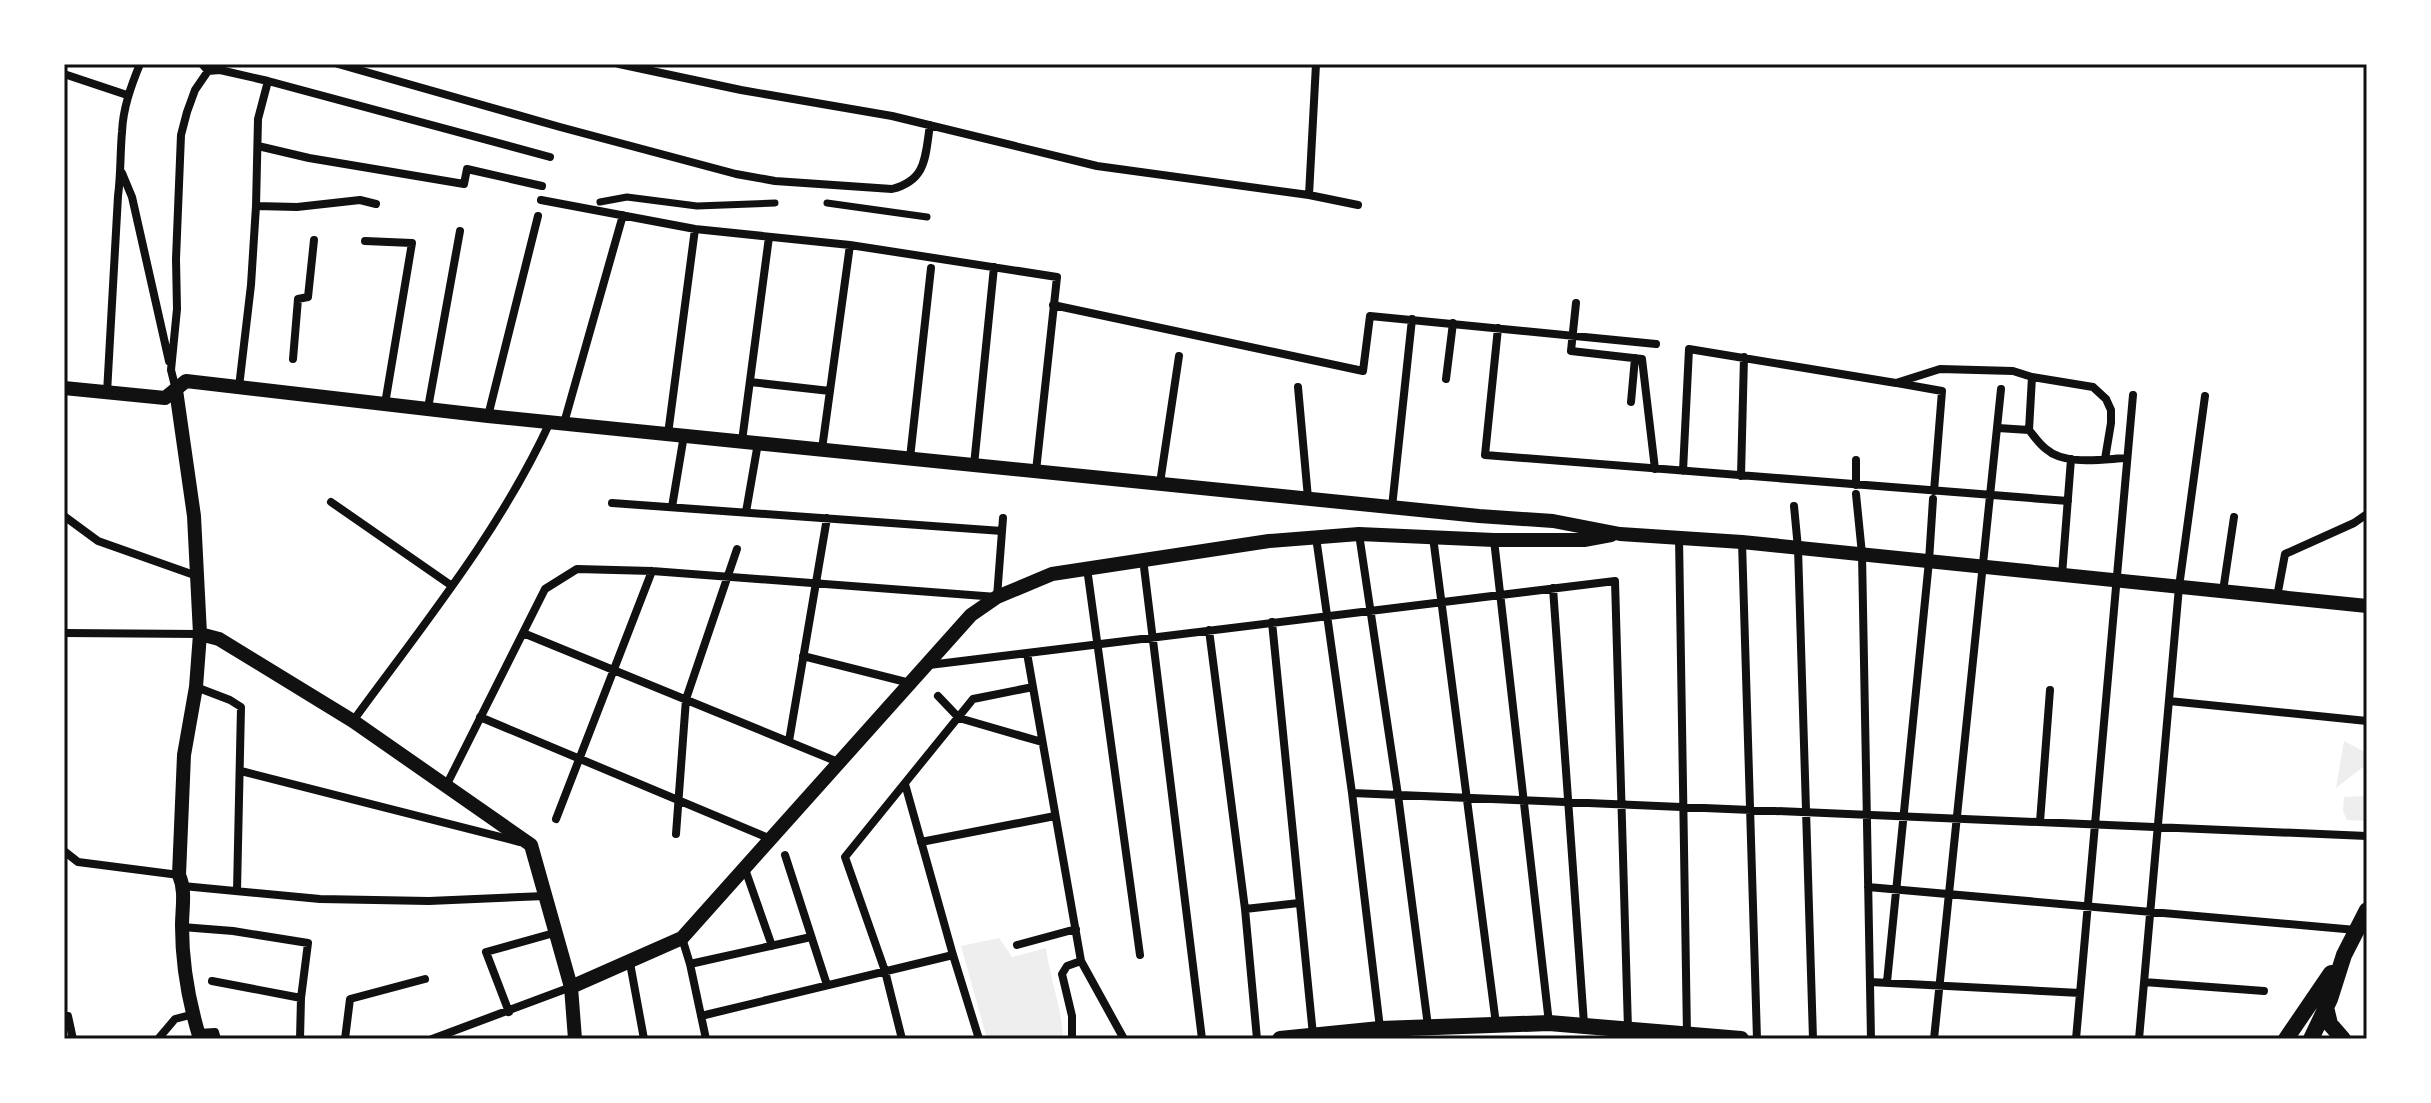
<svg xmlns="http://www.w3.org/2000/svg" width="2431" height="1103" viewBox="0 0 2431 1103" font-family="'Archivo Narrow',sans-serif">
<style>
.green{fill:#eee}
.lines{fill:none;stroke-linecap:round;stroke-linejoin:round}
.pedestrian{stroke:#111;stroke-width:7}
.minor{stroke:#111;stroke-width:8}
.tertiary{stroke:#111;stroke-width:14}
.secondary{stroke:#111;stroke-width:16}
.neatline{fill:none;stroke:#111;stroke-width:3}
</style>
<rect width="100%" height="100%" fill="#fff"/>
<path class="green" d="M 2344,741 L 2367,753 L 2367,764 L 2336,788 Z
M 2367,796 L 2367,821 L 2347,820 L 2343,811 L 2344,797 Z
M 999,938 L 1012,957 L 1046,948 C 1050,979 1062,1008 1063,1039 L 987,1039 L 961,946 Z"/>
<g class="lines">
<path class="pedestrian" d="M 600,202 L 627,197 L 697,206 L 775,203
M 827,203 L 927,217"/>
<path class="minor" d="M 202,64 L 208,71 L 220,70 L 268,81 L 550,157
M 338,64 L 560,127 L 736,174 L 775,181 L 892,189 C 927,180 925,157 930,125
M 619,64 L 741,90 L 892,116 L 1097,166 L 1309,195 L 1358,205
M 64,74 L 127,95
M 258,146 L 309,158 L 464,184 L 467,169 L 542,186
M 122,173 L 132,197 L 169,361
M 1309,195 L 1316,64
M 541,200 L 695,229 L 850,245 L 1057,277 L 1036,471
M 256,206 L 297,207 L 360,200 L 376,204
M 365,241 L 412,243 L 385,404
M 1576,303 L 1571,351 L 1642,359 L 1655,469
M 1053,305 L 1363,371 L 1370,316 L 1656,344
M 1498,328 L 1485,455 L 2068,501
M 293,359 L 298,299 L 308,297 L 314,240
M 2032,377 L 2029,430 C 2034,436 2039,444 2046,449 C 2065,466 2103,459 2127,458
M 1446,379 L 1453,323
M 750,382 L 830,391
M 1897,383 L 1942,391 L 1934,491
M 239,387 L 251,285 L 256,206 L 258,119 L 268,81
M 1298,387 L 1308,498
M 176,390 L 171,370 L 177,309 L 176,259 L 181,135 L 187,112 L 195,90 L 208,71
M 107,393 L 118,196 C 121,174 120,154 122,132 C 123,108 131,86 140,64
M 1631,402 L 1635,358
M 428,408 L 460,231
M 488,416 L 538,216
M 564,423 L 623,215
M 1998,428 L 2029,430
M 668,434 L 695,229
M 742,441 L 769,237
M 822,449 L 850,245
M 910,458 L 931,268
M 974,465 L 994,267
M 1683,471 L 1689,349 L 1896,383 L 1940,369 L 2013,371 L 2032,377 L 2093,387 L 2106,399 L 2111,410 L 2111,423 L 2105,459
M 1741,476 L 1744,357
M 1160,483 L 1179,356
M 1856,485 L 1856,460
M 1856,494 L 1862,554 L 1871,1039
M 331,502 L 452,586
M 612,503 L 1002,531
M 1794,506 L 1798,548 L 1813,1039
M 672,507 L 684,435
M 1392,507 L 1412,319
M 746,512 L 758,443
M 64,516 L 98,541 L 197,576
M 1359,534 L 1398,795 L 1428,1026
M 1316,537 L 1352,793 L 1380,1028
M 1433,537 L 1496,1024
M 1679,537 L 1687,1035
M 1494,540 L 1549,1023
M 1742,542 L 1757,1039
M 1143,559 L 1202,1039
M 1087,568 L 1140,955
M 2062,575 L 2071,459
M 1553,588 L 1584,1024
M 2223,591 L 2234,517
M 2277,597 L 2285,554 L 2354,523 L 2367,514
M 1272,622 L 1313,1035
M 1209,630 L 1245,909 L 1257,1039
M 64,633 L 200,634
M 523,633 L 838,762
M 1027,653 L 1081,961 L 1124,1039
M 803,656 L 910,683
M 929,665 L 1615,581 L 1628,1029
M 196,687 L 230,700 L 241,707 L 237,891
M 938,696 L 959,718 L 1042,742
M 2169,701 L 2367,721
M 480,717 L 771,839
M 353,721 C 423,625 500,531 550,422
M 789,741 L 827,518
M 241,771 L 520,842
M 905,784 L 953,955 L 979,1039
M 446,786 L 545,589 L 577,569 L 652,571 L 997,597 L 1003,518
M 1352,793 L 2367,836
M 556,819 L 652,571
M 2040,822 L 2050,690
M 676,834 L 686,699 L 737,549
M 921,842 L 1055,816
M 64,851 L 78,862 L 179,875
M 785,855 L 827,985
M 745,869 L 772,946
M 183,886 L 320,899 L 429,901 L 545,896
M 1868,887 L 2356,930
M 1245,909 L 1299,903
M 182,927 L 233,931 L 308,943 L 301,998 L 300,1039
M 682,938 L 690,964 L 706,1039
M 1017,945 L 1076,929
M 630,963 L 644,1039
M 690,964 L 811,937
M 212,981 L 301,998
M 1870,982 L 2080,993
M 1887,982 L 1929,561 L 1933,499
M 2144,982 L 2264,991
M 509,1012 L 486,952 L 554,933
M 68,1016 L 73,1039
M 701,1016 L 953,955
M 198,1033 L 215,1032 L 217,1039
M 158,1039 L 175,1019 L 194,1014
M 345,1039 L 350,999 L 425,979
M 432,1039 L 571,987
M 902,1039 L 885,971 L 845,857 L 973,699 L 1033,687
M 1072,1039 L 1072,1016 L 1062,974 L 1067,966 L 1081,961
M 1934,1039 L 2001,389
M 2076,1039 L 2133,395
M 2139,1039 L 2179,587 L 2205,396"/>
<path class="tertiary" d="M 64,388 L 165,398 L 186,381 L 488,416 L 1479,516 L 1553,521 L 1620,534 L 1742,542 L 2367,606
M 176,390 L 194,516 L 200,634 L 196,687 L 184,755 L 179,875 C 186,891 182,908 182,926 C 182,963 189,1003 200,1039
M 200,634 L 219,639 L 353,721 L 531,845 L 571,987 L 575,1039
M 571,987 L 682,938 L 971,615 L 997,597 L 1052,574 L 1269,541 L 1359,534 L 1494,540 L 1584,540 L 1611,535"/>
<path class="secondary" d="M 2326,1007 L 2330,1024 L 2343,1039
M 1280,1039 L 1380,1029 L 1549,1023 L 1741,1039
M 2286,1039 L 2331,973
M 2311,1039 L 2330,999 L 2344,955 L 2367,910"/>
</g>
<rect width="2431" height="1103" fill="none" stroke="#ffffff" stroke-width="132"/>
<rect x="66" y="66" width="2299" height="971" class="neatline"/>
</svg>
